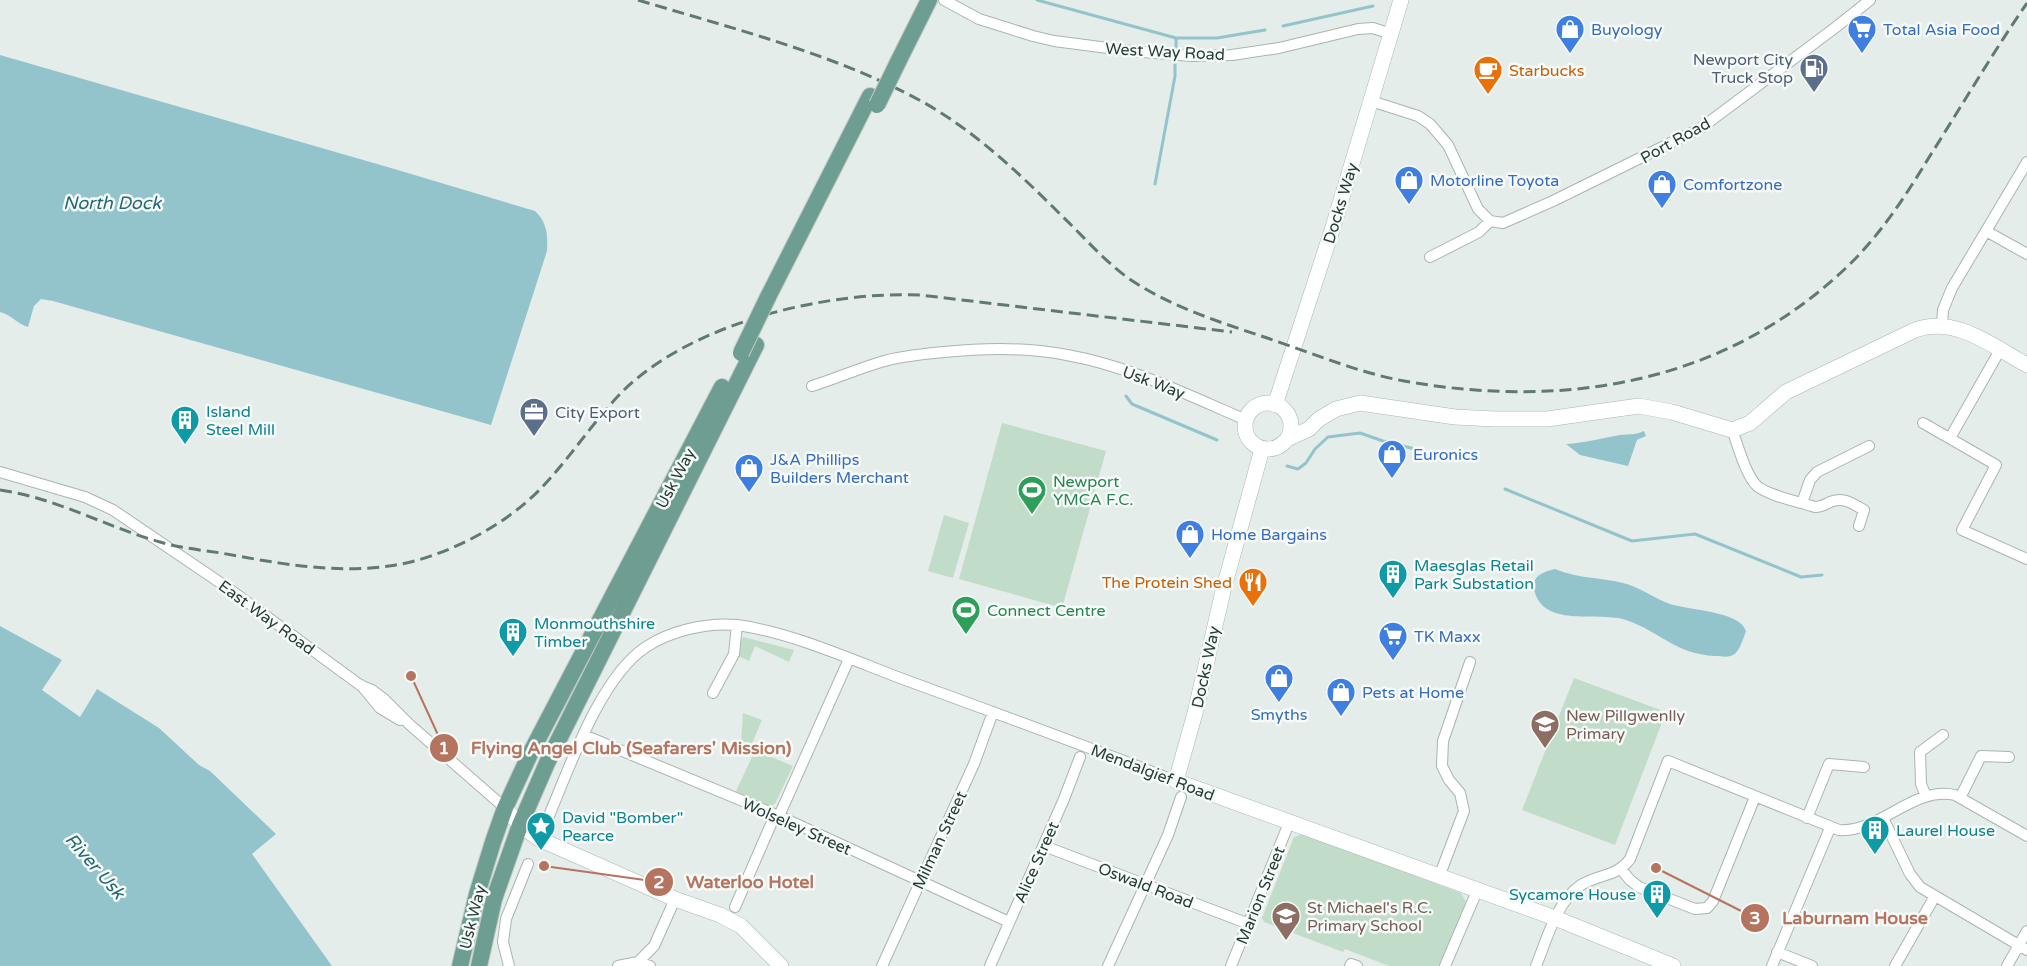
<svg xmlns="http://www.w3.org/2000/svg" width="2027" height="966" viewBox="0 0 2027 966" font-family="'Varela Round',sans-serif">
<style>
.green{fill:#c1dcc8}
.water{fill:#93c4cc}
.lines{fill:none;stroke-linecap:round;stroke-linejoin:round}
.stream{stroke:#93c4cc;stroke-width:3}
.street-casing{stroke:#a8b5b1;stroke-width:12}
.secondary-casing{stroke:#a5b8b1;stroke-width:16}
.primary-casing{stroke:#c2c9c7;stroke-width:18}
.street{stroke:#fff;stroke-width:10}
.secondary{stroke:#fff;stroke-width:15}
.primary{stroke:#6e9e91;stroke-width:16}
.rail{stroke:#617972;stroke-width:3;stroke-dasharray:12 6;stroke-linecap:butt}
.primary-bridge-casing{stroke:#c2c9c7;stroke-width:18;stroke-linecap:butt}
.primary-bridge{stroke:#6e9e91;stroke-width:16}
.labels{text-anchor:middle;stroke-width:5;stroke-linejoin:round;paint-order:stroke}
.shop-label{font-size:16px;fill:#366cbe;stroke:#f6faf8;text-anchor:start}
.street-label{font-size:16px;fill:#263d37;stroke:#f6faf8}
.service-label{font-size:16px;fill:#4e5e75;stroke:#f6faf8;text-anchor:end}
.food-label{font-size:16px;fill:#c56008;stroke:#f6faf8;text-anchor:start}
.culture-label{font-size:16px;fill:#0d838f;stroke:#f6faf8;text-anchor:start}
.leisure-label{font-size:16px;fill:#27864d;stroke:#f6faf8;text-anchor:start}
.education-label{font-size:16px;fill:#785e54;stroke:#f6faf8;text-anchor:start}
.water-label{font-size:18px;font-style:italic;fill:#256874;stroke:#f6faf8}
.leader{fill:none;stroke:#b5745f;stroke-width:2}
.callout-dot{fill:#b5745f;stroke:#f6faf8;stroke-width:2}
.mark-label{font-size:18px;text-anchor:middle;font-weight:bold;fill:#fff}
.callout-label{font-size:18px;text-anchor:middle;font-weight:bold;fill:#b5745f;stroke:#f6faf8;stroke-width:5;stroke-linejoin:round;paint-order:stroke}
</style>
<rect width="100%" height="100%" fill="#e5edea"/>
<path class="green" d="M 1002,423 L 1106,451 L 1062,608 L 959,579 Z
M 944,515 L 969,523 L 953,578 L 928,571 Z
M 743,637 L 794,650 L 789,662 L 755,646 L 749,661 L 734,654 Z
M 1574,678 L 1666,712 L 1615,845 L 1522,810 Z
M 743,713 L 762,720 L 750,748 L 793,766 L 775,804 C 762,809 747,797 736,791 L 752,757 L 749,749 L 741,743 Z
M 1303,834 L 1461,893 L 1466,902 L 1440,966 L 1389,966 L 1345,949 L 1343,952 L 1264,922 L 1262,918 L 1294,837 Z"/>
<path class="water" d="M 0,55 L 391,168 L 535,211 C 547,222 548,235 547,251 L 491,425 L 53,301 L 41,299 L 34,306 L 28,327 C 17,324 12,315 0,312 Z
M 1644,431 L 1646,436 L 1637,440 L 1628,466 L 1580,455 L 1566,444 C 1585,443 1602,438 1620,435 C 1630,434 1635,435 1644,431 Z
M 1555,569 C 1579,579 1599,577 1623,583 C 1640,587 1653,598 1670,604 C 1688,610 1740,611 1746,631 C 1743,639 1740,651 1733,655 C 1728,658 1721,656 1715,656 C 1675,654 1661,632 1626,620 C 1600,611 1546,628 1535,593 C 1534,589 1533,585 1535,580 C 1539,573 1547,571 1555,569 Z
M 0,626 L 62,660 L 42,690 L 80,717 L 97,689 L 159,728 L 199,765 L 210,771 L 276,834 L 252,854 L 332,966 L 0,966 Z"/>
<g class="lines">
<path class="stream" d="M 1037,0 L 1176,38 L 1217,38 L 1265,30
M 1283,26 L 1373,6
M 1176,51 L 1176,38
M 1155,184 L 1175,76 L 1175,57
M 1126,396 L 1132,404 L 1217,440
M 1287,466 L 1298,469 L 1306,463 L 1315,449 L 1328,437 L 1360,433 L 1383,441 L 1419,450
M 1505,489 L 1632,541 L 1695,534 L 1801,577 L 1822,575"/>
<g class="street-casing">
<path id="street" d="M 944,0 L 979,19 L 1033,36 L 1054,41 L 1131,51 L 1192,56 L 1232,55 L 1279,48 L 1358,29 L 1373,28 L 1391,34
M 1371,101 L 1418,116 L 1430,124 L 1448,145 L 1478,209 L 1490,221 L 1503,223 L 1553,201 L 1701,128 L 1836,27 L 1870,0
M 1986,231 L 2027,254
M 1430,257 L 1479,232 L 1490,221
M 1942,325 L 1943,310 L 1952,288 L 2027,162
M 812,386 C 835,379 857,369 881,362 C 900,356 923,354 944,352 C 984,348 1027,347 1067,355 C 1129,366 1188,395 1246,420
M 1923,423 L 1996,465 L 1962,530 L 2027,559
M 1732,430 C 1738,445 1745,474 1757,486 C 1769,496 1800,502 1815,507 C 1822,507 1824,505 1830,502 C 1843,496 1853,504 1864,510 L 1859,526
M 1950,438 L 2000,350
M 0,472 L 85,497 L 113,510 L 228,588 L 360,685 L 372,690 L 384,699 L 409,724 L 505,808
M 1802,503 L 1810,480 L 1817,472 L 1869,446
M 361,685 L 380,708 L 400,720
M 713,693 L 734,654 L 737,625
M 584,735 L 779,816 L 1009,922
M 1926,796 L 1921,784 L 1920,752 L 1943,735
M 1960,798 L 1981,756 L 2009,757
M 779,816 L 849,659
M 548,818 C 569,769 600,677 646,647 C 670,631 707,622 737,625 C 790,632 850,659 900,678 C 993,712 1085,746 1176,781
M 1807,818 L 1829,764 L 1864,767
M 1883,818 L 1910,874 L 1920,887 L 2027,950
M 1044,846 L 1249,924
M 1621,869 L 1630,880 L 1639,887 L 1695,909 L 1707,908 L 1713,901 L 1755,797
M 1439,877 L 1464,811 L 1460,793 L 1449,780 L 1442,766 L 1443,741 L 1470,662
M 735,907 L 775,815
M 1777,952 L 1812,966
M 509,966 L 503,942 L 506,919 L 528,864
M 618,966 L 638,962
M 650,966 L 638,962 L 654,946 L 675,899
M 882,966 L 974,764 L 993,712
M 990,966 L 1064,799 L 1080,757
M 1108,966 L 1168,835 L 1181,797
M 1231,966 L 1289,823
M 1350,966 L 1351,964 L 1357,966
M 1445,966 L 1477,891
M 1536,966 C 1547,939 1556,902 1581,885 C 1598,874 1617,877 1630,859 L 1668,761 L 1839,830 C 1880,833 1914,785 1955,795 L 2027,836
M 1772,966 L 1830,828
M 1895,966 L 1935,896
M 2007,966 L 2027,931"/>
</g>
<g class="secondary-casing">
<path id="secondary" d="M1245 426a23 23 0 1 1 46 0a23 23 0 1 1-46 0Z
M 1275,405 L 1333,227 L 1401,0
M 1287,439 L 1309,429 L 1319,419 L 1336,409 L 1360,403 L 1455,417 L 1495,419 L 1547,419 L 1639,406 L 1672,412 L 1732,430 L 1750,423 L 1786,392 L 1915,330 C 1955,315 1994,347 2027,365
M 1262,449 L 1223,591 L 1195,713 L 1176,781 L 1555,918 L 1673,966
M 505,808 L 520,825 L 539,839 L 675,899 L 720,915 L 741,926 L 781,966"/>
</g>
<g class="primary-casing">
<path id="primary" d="M 899,60 L 929,0
M 768,297 L 870,96
M 460,966 L 477,894 L 493,842 L 505,808 L 530,754 L 722,387
M 479,966 L 494,899 L 520,825 L 547,763 L 756,345"/>
</g>
<use href="#street" class="street"/>
<use href="#secondary" class="secondary"/>
<use href="#primary" class="primary"/>
<path class="rail" d="M 638,0 C 734,29 832,53 921,101 C 974,130 1020,174 1063,217 C 1085,238 1105,262 1131,280 C 1175,309 1226,324 1276,341 C 1319,356 1361,373 1404,381 C 1567,410 1726,383 1848,266 C 1880,235 1905,197 1928,159 C 1961,107 1992,54 2027,3
M 0,490 C 57,498 106,527 160,542 C 180,548 201,550 221,553 C 276,563 333,574 389,566 C 443,559 508,525 545,484 C 573,454 595,419 624,390 C 693,323 825,291 920,295 L 1232,332"/>
<g class="primary-bridge-casing">
<path id="primary-bridge" d="M 877,105 L 899,60
M 741,353 L 768,297"/>
</g>
<use href="#primary-bridge" class="primary-bridge"/>
</g>
<defs>
<g id="shop-pin" transform="scale(1.5)"><path d="M0 17L-7.5 6A9.5 9.5 0 1 1 7.5 6Z" fill="#3f7fe0" stroke="#f6faf8"/><path d="M-5-2.5h2.3a2.7 3.5 0 0 1 5.4 0H5L5.5 6h-11ZM-1.5-2.5h3a1.5 2.3 0 0 0-3 0Z" fill="#fff"/></g>
<g id="supermarket-pin" transform="scale(1.5)"><path d="M0 17L-7.5 6A9.5 9.5 0 1 1 7.5 6Z" fill="#3f7fe0" stroke="#f6faf8"/><path d="M-6-5.5h2.5l.6 2H6L4.5 2H-2.5L-4.4-4H-6ZM-1.5 3.2a1.3 1.3 0 1 0 .1 0ZM3 3.2a1.3 1.3 0 1 0 .1 0Z" fill="#fff"/></g>
<g id="fuel-pin" transform="scale(1.5)"><path d="M0 17L-7.5 6A9.5 9.5 0 1 1 7.5 6Z" fill="#5c6f8a" stroke="#f6faf8"/><path d="M-5.5-6h7V0h2V4h1.3V-2.5L3-4.5l.8-.8L6-3V5H2.5V1h-1V6h-7ZM-4.2-4.7v3.2H.2V-4.7Z" fill="#fff"/></g>
<g id="cafe-pin" transform="scale(1.5)"><path d="M0 17L-7.5 6A9.5 9.5 0 1 1 7.5 6Z" fill="#e8710a" stroke="#f6faf8"/><path d="M-5.5-4.5H6V0H3Q3 3.5 0 3.5H-2.5Q-5.5 3.5-5.5 0ZM3-3.2v2h1.7v-2ZM-6 4.5H4V6H-6Z" fill="#fff"/></g>
<g id="office-pin" transform="scale(1.5)"><path d="M0 17L-7.5 6A9.5 9.5 0 1 1 7.5 6Z" fill="#5c6f8a" stroke="#f6faf8"/><path d="M-6-3h4V-5.5h4V-3h4V5H-6ZM-1-4.5V-3h2v-1.5ZM-6 0V1H6V0Z" fill="#fff"/></g>
<g id="building-pin" transform="scale(1.5)"><path d="M0 17L-7.5 6A9.5 9.5 0 1 1 7.5 6Z" fill="#0f9aa8" stroke="#f6faf8"/><path d="M-4-6H4V6H1V3H-1V6H-4ZM-2.5-4.3h1.7v1.8h-1.7ZM.8-4.3h1.7v1.8H.8ZM-2.5-1h1.7V.8h-1.7ZM.8-1h1.7V.8H.8Z" fill="#fff"/></g>
<g id="stadium-pin" transform="scale(1.5)"><path d="M0 17L-7.5 6A9.5 9.5 0 1 1 7.5 6Z" fill="#2e9e5b" stroke="#f6faf8"/><path d="M0-5a6.5 5 0 1 0 0 10a6.5 5 0 1 0 0-10ZM-3.5-1.8h7v3.6h-7Z" fill="#fff"/></g>
<g id="restaurant-pin" transform="scale(1.5)"><path d="M0 17L-7.5 6A9.5 9.5 0 1 1 7.5 6Z" fill="#e8710a" stroke="#f6faf8"/><path d="M-5-6h1v4h1v-4h1v4h1v-4h1v5L-1.5 .5V6h-2V.5L-5-1ZM5-6V6H3V1.5H1.5Q1.5-4 5-6Z" fill="#fff"/></g>
<g id="school-pin" transform="scale(1.5)"><path d="M0 17L-7.5 6A9.5 9.5 0 1 1 7.5 6Z" fill="#8d6e63" stroke="#f6faf8"/><path d="M0-5L7-2L0 1L-7-2ZM-4 1L0 2.5L4 1V4Q0 6-4 4Z" fill="#fff"/></g>
<g id="sight-pin" transform="scale(1.5)"><path d="M0 17L-7.5 6A9.5 9.5 0 1 1 7.5 6Z" fill="#0f9aa8" stroke="#f6faf8"/><path d="M0-6L1.8-2.2L6-1.7L2.9 1.2L3.7 5.4L0 3.3L-3.7 5.4L-2.9 1.2L-6-1.7L-1.8-2.2Z" fill="#fff"/></g>
</defs>
<g fill-rule="evenodd">
<use href="#shop-pin" x="1570" y="29"/>
<use href="#supermarket-pin" x="1862" y="29"/>
<use href="#fuel-pin" x="1814" y="68"/>
<use href="#cafe-pin" x="1488" y="70"/>
<use href="#shop-pin" x="1409" y="180"/>
<use href="#shop-pin" x="1662" y="184"/>
<use href="#office-pin" x="534" y="412"/>
<use href="#building-pin" x="185" y="420"/>
<use href="#shop-pin" x="1392" y="454"/>
<use href="#shop-pin" x="749" y="468"/>
<use href="#stadium-pin" x="1032" y="490"/>
<use href="#shop-pin" x="1190" y="534"/>
<use href="#building-pin" x="1393" y="574"/>
<use href="#restaurant-pin" x="1253" y="582"/>
<use href="#stadium-pin" x="966" y="610"/>
<use href="#building-pin" x="513" y="632"/>
<use href="#supermarket-pin" x="1393" y="636"/>
<use href="#shop-pin" x="1279" y="678"/>
<use href="#shop-pin" x="1341" y="692"/>
<use href="#school-pin" x="1545" y="724"/>
<use href="#sight-pin" x="541" y="826"/>
<use href="#building-pin" x="1875" y="830"/>
<use href="#building-pin" x="1657" y="894"/>
<use href="#school-pin" x="1286" y="916"/>
</g>
<g class="labels">
<g class="shop-label">
<text x="1591" y="35">Buyology</text>
<text x="1883" y="35">Total Asia Food</text>
<text x="1430" y="186">Motorline Toyota</text>
<text x="1683" y="190">Comfortzone</text>
<text x="1413" y="460">Euronics</text>
<text x="770" y="465">J&amp;A Phillips<tspan x="770" dy="18">Builders Merchant</tspan></text>
<text x="1211" y="540">Home Bargains</text>
<text x="1414" y="642">TK Maxx</text>
<text x="1362" y="698">Pets at Home</text>
<text x="1279" y="720" text-anchor="middle">Smyths</text>
</g>
<g class="street-label">
<text transform="translate(1165 51) rotate(3)" y="6">West Way Road</text>
<text transform="translate(1675 140) rotate(-29)" y="6">Port Road</text>
<text transform="translate(1340 203) rotate(-73)" y="6">Docks Way</text>
<text transform="translate(1154 382) rotate(21)" y="6">Usk Way</text>
<text transform="translate(675 478) rotate(-62)" y="6">Usk Way</text>
<text transform="translate(267 617) rotate(36)" y="6">East Way Road</text>
<text transform="translate(1205 667) rotate(-78)" y="6">Docks Way</text>
<text transform="translate(1153 772) rotate(21)" y="6">Mendalgief Road</text>
<text transform="translate(797 826) rotate(24)" y="6">Wolseley Street</text>
<text transform="translate(939 840) rotate(-65)" y="6">Milman Street</text>
<text transform="translate(1036 862) rotate(-66)" y="6">Alice Street</text>
<text transform="translate(1146 885) rotate(21)" y="6">Oswald Road</text>
<text transform="translate(1260 895) rotate(-68)" y="6">Marion Street</text>
<text transform="translate(472 917) rotate(-76)" y="6">Usk Way</text>
</g>
<g class="service-label">
<text x="1793" y="65">Newport City<tspan x="1793" dy="18">Truck Stop</tspan></text>
<text x="555" y="418" text-anchor="start">City Export</text>
</g>
<g class="food-label">
<text x="1509" y="76">Starbucks</text>
<text x="1232" y="588" text-anchor="end">The Protein Shed</text>
</g>
<g class="culture-label">
<text x="206" y="417">Island<tspan x="206" dy="18">Steel Mill</tspan></text>
<text x="1414" y="571">Maesglas Retail<tspan x="1414" dy="18">Park Substation</tspan></text>
<text x="534" y="629">Monmouthshire<tspan x="534" dy="18">Timber</tspan></text>
<text x="562" y="823">David "Bomber"<tspan x="562" dy="18">Pearce</tspan></text>
<text x="1896" y="836">Laurel House</text>
<text x="1636" y="900" text-anchor="end">Sycamore House</text>
</g>
<g class="leisure-label">
<text x="1053" y="487">Newport<tspan x="1053" dy="18">YMCA F.C.</tspan></text>
<text x="987" y="616">Connect Centre</text>
</g>
<g class="education-label">
<text x="1566" y="721">New Pillgwenlly<tspan x="1566" dy="18">Primary</tspan></text>
<text x="1307" y="913">St Michael's R.C.<tspan x="1307" dy="18">Primary School</tspan></text>
</g>
<g class="water-label">
<text x="112" y="209">North Dock</text>
<text transform="translate(95 866) rotate(49)" y="6">River Usk</text>
</g>
</g>
<path class="leader" d="M411 676L444 748M544 866L659 882M1656 868L1755 918"/>
<g class="callout-dot">
<circle cx="411" cy="676" r="6"/>
<circle cx="544" cy="866" r="6"/>
<circle cx="1656" cy="868" r="6"/>
<circle cx="444" cy="748" r="15"/>
<circle cx="659" cy="882" r="15"/>
<circle cx="1755" cy="918" r="15"/>
</g>
<g class="mark-label">
<text x="444" y="754">1</text>
<text x="659" y="888">2</text>
<text x="1755" y="924">3</text>
</g>
<g class="callout-label">
<text x="631" y="754">Flying Angel Club (Seafarers' Mission)</text>
<text x="750" y="888">Waterloo Hotel</text>
<text x="1855" y="924">Laburnam House</text>
</g>
</svg>
